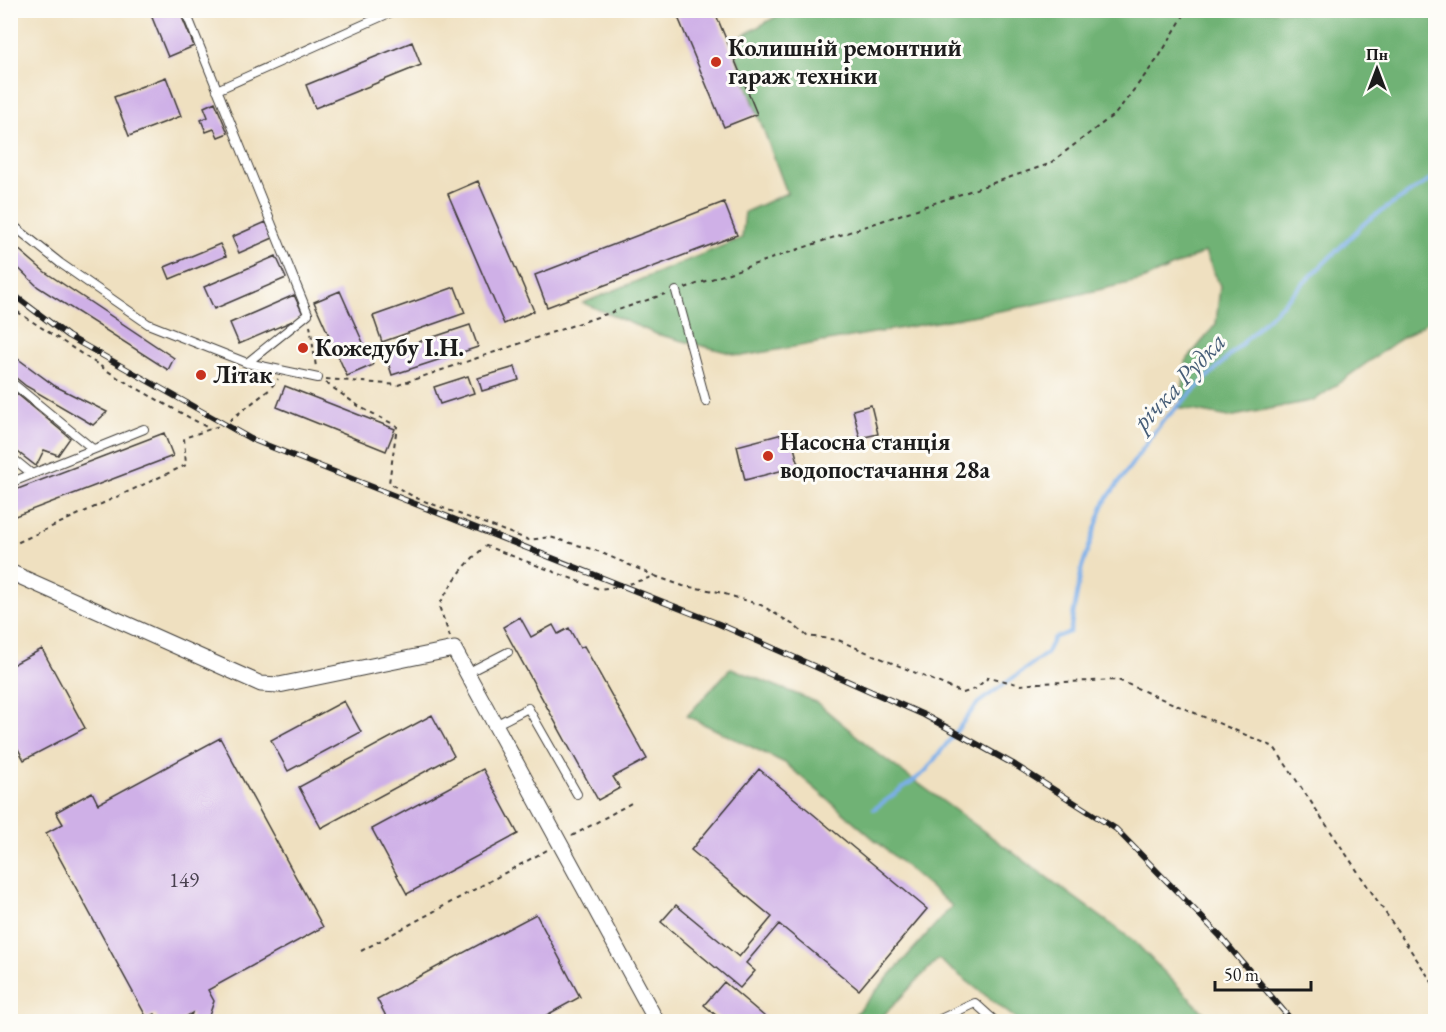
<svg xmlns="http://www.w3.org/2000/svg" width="1446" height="1032" viewBox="0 0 1446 1032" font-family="'EB Garamond',serif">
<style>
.forest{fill:#70b274;stroke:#466748;stroke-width:1.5}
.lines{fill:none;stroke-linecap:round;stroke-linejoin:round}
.stream{stroke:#7cafe9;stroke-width:4}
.building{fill:#cfb0e7}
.service-casing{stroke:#3c3935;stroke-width:10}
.minor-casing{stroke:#3c3935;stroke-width:17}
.path{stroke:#3c3935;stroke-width:2;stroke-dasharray:4.5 4.5;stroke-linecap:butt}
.service{stroke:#fff;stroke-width:8}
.minor{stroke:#fff;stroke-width:15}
.rail-casing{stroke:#1c1c1c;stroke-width:6}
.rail{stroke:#fdfcf7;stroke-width:4;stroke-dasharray:11;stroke-linecap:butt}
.poi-dot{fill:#c8321e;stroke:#fdfcf7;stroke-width:2}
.labels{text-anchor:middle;stroke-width:6;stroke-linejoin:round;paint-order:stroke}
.number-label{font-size:21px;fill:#49414f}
.poi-label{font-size:24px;font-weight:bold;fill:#1c1c1c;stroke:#fdfcf7;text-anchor:start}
.water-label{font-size:26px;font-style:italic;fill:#475e78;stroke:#fdfcf7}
</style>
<rect width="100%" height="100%" fill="#fdfcf7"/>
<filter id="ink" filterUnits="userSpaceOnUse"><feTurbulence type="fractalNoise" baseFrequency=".0167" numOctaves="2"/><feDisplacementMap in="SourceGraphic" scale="12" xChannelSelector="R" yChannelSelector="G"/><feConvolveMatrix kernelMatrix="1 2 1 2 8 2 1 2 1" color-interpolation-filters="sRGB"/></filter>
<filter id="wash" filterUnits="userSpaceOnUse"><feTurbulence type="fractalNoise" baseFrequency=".008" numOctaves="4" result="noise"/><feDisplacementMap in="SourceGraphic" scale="24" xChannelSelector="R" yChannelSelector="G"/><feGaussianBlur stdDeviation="1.35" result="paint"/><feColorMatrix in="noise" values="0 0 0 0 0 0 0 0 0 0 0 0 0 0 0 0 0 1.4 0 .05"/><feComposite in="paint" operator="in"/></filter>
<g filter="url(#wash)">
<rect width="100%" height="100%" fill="#efe0c0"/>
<path class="forest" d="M 786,11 L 1435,11 L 1435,317 L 1396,342 L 1315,400 L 1229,417 L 1180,408 L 1186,361 L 1216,324 L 1220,286 L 1205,252 L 1142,280 L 1028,306 L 742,356 L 656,334 L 583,303 L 742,238 L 745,212 L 787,193 L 732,45 L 740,37 Z
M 731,668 L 816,702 L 881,756 L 1134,941 L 1212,1021 L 1019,1021 L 938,959 L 878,1021 L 849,1021 L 952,906 L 785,763 L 687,716 Z"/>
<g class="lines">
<path class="stream" d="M 874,809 L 925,772 L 978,703 L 1046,654 L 1054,638 L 1070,632 L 1082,567 L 1104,503 L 1162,422 L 1368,220 L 1436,176"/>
</g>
<g id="blocks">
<path class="building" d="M 149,10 L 179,10 L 194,46 L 168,57 Z
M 675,10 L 714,10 L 757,114 L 724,127 Z
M 412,42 L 421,65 L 315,108 L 306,85 Z
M 166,77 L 181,116 L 129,136 L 114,97 Z
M 215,102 L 228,133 L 218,137 L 214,129 L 206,132 L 201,120 L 208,117 L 204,107 Z
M 478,181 L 534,311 L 504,324 L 448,194 Z
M 724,202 L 737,235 L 547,307 L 535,275 Z
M 266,222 L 273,238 L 239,253 L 232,237 Z
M 10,242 L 45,272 L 174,358 L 168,370 L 38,287 L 10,260 Z
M 220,244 L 226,256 L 170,279 L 165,267 Z
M 276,256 L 286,278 L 214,309 L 204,287 Z
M 455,287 L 465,313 L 382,342 L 373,316 Z
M 340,291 L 373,365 L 347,376 L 314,302 Z
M 294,295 L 304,316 L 239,344 L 230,323 Z
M 470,325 L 478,347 L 392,375 L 385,353 Z
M 10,353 L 55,386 L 107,412 L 93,425 L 26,386 L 10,373 Z
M 515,367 L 519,380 L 482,391 L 478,378 Z
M 468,376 L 474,393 L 440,404 L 434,387 Z
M 285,386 L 395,429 L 386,451 L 277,407 Z
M 10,388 L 70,438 L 58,455 L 44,450 L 36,466 L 10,446 Z
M 871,405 L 878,434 L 860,438 L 853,410 Z
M 790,432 L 799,466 L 745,480 L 737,446 Z
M 164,433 L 173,456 L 10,518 L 10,492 Z
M 520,617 L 531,637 L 553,625 L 558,634 L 569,628 L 580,648 L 584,646 L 647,759 L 613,777 L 620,788 L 598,800 L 503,627 Z
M 42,649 L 85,728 L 24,760 L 10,734 L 10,666 Z
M 344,701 L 361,732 L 288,771 L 271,740 Z
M 432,715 L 454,756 L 321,828 L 299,787 Z
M 220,738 L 323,927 L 208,990 L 214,1001 L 207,1022 L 189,1022 L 192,1013 L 178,1022 L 159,1022 L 155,1014 L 147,1018 L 46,833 L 63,824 L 56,812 L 92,792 L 98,804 Z
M 483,769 L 518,834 L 407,894 L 372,829 Z
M 759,769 L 927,909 L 859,990 L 779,924 L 746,963 L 755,971 L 740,988 L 661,922 L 676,905 L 739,957 L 772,917 L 691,850 Z
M 536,914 L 580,997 L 534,1022 L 389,1022 L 377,999 Z
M 724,982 L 771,1022 L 724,1022 L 704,1005 Z"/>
</g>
</g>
<g filter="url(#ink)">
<use href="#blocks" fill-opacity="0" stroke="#3c3935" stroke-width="1.5"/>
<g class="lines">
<g class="service-casing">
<path id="service" d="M 185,10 L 308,314 L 247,363
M 217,90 L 396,10
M 10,223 L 60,263 L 148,324 L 247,363 L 318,378
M 676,291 L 706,402
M 10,381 L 93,449
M 10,456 L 32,474
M 10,483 L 144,429
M 467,673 L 508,652
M 495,725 L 528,708 L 577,794
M 934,1022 L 975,1003 L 996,1022"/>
</g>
<g class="minor-casing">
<path id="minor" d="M 10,572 L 261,684 L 279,685 L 454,649 L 657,1022"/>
</g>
<path class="path" d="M 685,288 L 1049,164 L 1116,113 L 1159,57 L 1187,10
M 10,307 L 120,379 L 210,429
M 310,325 L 316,367
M 326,379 L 398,385 L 665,294
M 326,383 L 360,407 L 397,426 L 389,483 L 416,498 L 529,540 L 550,537 L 595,550 L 655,576
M 10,546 L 186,465 L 184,438 L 225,424 L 269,390 L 278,379
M 450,637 L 439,606 C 450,584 466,562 486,546 L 599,589 L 622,586 L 655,576 L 683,586 L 715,591 L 761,605 L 792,624 L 807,636 L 838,640 L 963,693 L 975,689 L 989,677 L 1021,685 L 1039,683 L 1118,680 L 1274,747 L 1436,988
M 572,836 L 633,802
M 361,951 L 549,849"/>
<use href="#service" class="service"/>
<use href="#minor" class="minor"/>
<g class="rail-casing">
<path id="rail" d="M 10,292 L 68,336 L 251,439 L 719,624 L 924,715 L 1015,765 L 1116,829 L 1220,936 L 1293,1022"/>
</g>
<use href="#rail" class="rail"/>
</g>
</g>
<g class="poi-dot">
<circle cx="716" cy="62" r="6"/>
<circle cx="303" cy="348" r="6"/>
<circle cx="201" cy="375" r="6"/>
<circle cx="768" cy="456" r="6"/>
</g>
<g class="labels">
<g class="number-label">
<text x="184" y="887">149</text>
</g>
<g class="poi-label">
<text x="728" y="56">Колишній ремонтний<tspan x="728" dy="28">гараж техніки</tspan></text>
<text x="315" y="356">Кожедубу І.Н.</text>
<text x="213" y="383">Літак</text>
<text x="780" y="450">Насосна станція<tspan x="780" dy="28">водопостачання 28а</tspan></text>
</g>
<g class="water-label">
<text transform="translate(1179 381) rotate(-47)" y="9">річка Рудка</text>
</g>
</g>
<rect width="1446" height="1032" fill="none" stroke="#fdfcf7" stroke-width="36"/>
<g transform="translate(1377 69)" stroke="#fdfcf7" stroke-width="4.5" paint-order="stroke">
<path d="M0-4.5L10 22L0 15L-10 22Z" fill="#1c1c1c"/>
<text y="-9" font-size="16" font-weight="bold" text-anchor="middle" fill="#1c1c1c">Пн</text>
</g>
<path d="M1215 981v9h96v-9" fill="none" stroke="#1c1c1c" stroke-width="3"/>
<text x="1224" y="981" font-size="18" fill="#1c1c1c" stroke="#fdfcf7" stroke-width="4.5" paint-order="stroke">50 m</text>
</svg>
